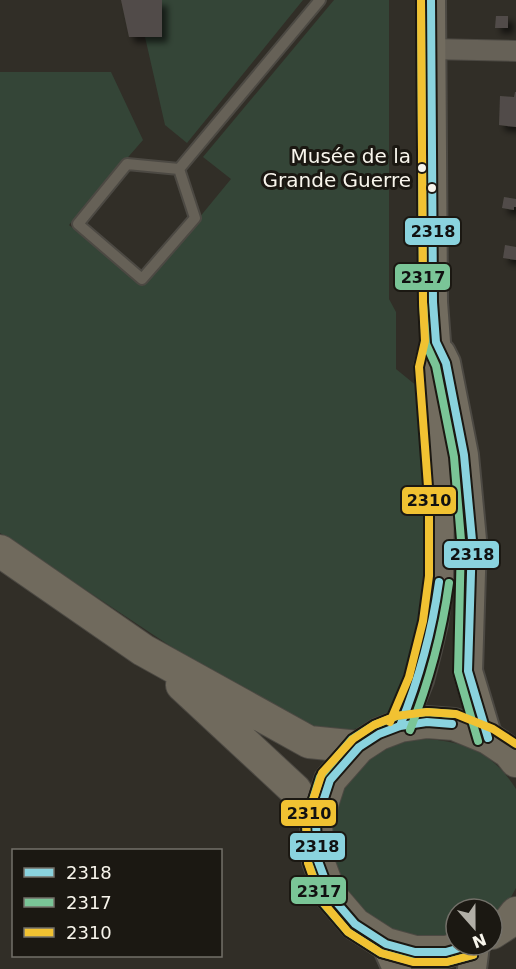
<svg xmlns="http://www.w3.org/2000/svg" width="516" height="969" viewBox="0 0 516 969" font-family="'DejaVu Sans',sans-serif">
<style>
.green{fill:#344537}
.building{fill:#514c48;filter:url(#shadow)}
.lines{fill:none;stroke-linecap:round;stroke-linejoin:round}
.service-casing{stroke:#4c4943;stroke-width:14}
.minor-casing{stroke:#4c4943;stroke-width:22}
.secondary-casing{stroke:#4c4943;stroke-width:32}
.primary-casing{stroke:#4c4943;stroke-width:34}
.service{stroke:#666157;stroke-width:10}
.minor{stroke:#666157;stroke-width:20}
.secondary{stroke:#726c5f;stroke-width:28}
.primary{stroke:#706a5d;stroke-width:32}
.bus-1-casing{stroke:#1b1812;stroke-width:12}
.bus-2-casing{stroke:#1b1812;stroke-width:12}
.bus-3-casing{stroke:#1b1812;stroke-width:12}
.bus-1{stroke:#8ad3de;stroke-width:8}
.bus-2{stroke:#7ac597;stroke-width:8}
.bus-3{stroke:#f1c232;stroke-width:8}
.bus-dot{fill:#f8f5ec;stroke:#1b1812;stroke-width:2}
.labels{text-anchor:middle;stroke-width:6;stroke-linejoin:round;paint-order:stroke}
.bus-label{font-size:20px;fill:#f8f5ec;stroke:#1b1812;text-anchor:end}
.line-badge{stroke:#1b1812;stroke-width:2}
.pale-badge-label{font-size:16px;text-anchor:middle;font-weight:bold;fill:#111}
</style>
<defs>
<filter id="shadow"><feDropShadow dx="5.5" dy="5.5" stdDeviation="3" flood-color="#0009"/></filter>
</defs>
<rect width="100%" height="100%" fill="#312e27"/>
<path class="green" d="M 162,0 L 303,0 L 187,143 L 165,125 L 145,37 L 162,37 Z
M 334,0 L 389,0 L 389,299 L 396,312 L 396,369 L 423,391 L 426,486 L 426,577 L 409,679 L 398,701 L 386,714 L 364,726 L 328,737 L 250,699 L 0,533 L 0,72 L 111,72 L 143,140 L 69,225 L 143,286 L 231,179 L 203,157 Z
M 427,739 C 467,742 494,754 516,789 L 516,888 L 511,897 L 492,916 L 492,909 L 456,909 L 456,935 L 451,937 L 414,938 L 379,926 L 351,901 L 334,869 L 329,833 L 339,797 L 348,781 L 360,767 L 375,755 L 391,747 L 408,741 Z"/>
<path class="building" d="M 121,0 L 162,0 L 162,37 L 129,37 Z
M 496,16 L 508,16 L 508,28 L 495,28 Z
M 515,92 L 516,92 L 516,127 L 499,125 L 500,96 L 514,97 Z
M 504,197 L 516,199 L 516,207 L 514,207 L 514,210 L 502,208 Z
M 505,245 L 516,247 L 516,260 L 503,258 Z"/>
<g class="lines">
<g class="service-casing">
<path id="service" d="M 127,164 L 179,169 L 195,218 L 142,279 L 78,224 Z
M 179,169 L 320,0"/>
</g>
<g class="minor-casing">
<path id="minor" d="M 431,49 L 516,51"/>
</g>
<g class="secondary-casing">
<path id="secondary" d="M 441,353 L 446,363 L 464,455 L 472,540 L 468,671 L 488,738
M 400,726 L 419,680 L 427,649 L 433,623 L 439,577 L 440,500 L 429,367 L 436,342 L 433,302 L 431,0
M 386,944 L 397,969
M 472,969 L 475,945"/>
</g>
<g class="primary-casing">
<path id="primary" d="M 0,551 L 143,650 L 309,742 L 359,747
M 182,685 L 295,790 L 316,823
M 492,933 L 509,922 L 516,913
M 470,945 L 446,952 L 415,952 L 386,944 L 355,924 L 331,896 L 318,861 L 316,823 L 330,780 L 359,747 L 379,734 L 400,726 L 427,722 L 454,724 L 488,738 L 509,752 L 516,761"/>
</g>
<use href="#service" class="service"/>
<use href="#minor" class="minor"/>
<use href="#secondary" class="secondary"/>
<use href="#primary" class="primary"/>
<g class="bus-1-casing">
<path id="bus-1" d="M 431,0 L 433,302 L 436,342 L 446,363 L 464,455 L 472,540 L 468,671 L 488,738
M 452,724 L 427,722 L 400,726 L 379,734 L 359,747 L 330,780 L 316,823 L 318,861 L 331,896 L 355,924 L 386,944 L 415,952 L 446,952 L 470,945
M 400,726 C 419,679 432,632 439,582"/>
</g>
<g class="bus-2-casing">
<path id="bus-2" d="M 421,0 L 423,302 L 426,344 L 436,366 L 454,457 L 461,540 L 458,672 L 478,741
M 453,714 L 427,712 L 397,716 L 374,725 L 352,739 L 320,777 L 306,822 L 308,862 L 323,903 L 348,932 L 381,953 L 415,962 L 447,962 L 473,955
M 410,730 C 429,682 442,634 449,583"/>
</g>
<g class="bus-3-casing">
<path id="bus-3" d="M 390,722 L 409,677 L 423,621 L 429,576 L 429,500 L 419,367 L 425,341 L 423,302 L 421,0
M 473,955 L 447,962 L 413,962 L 381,953 L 348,932 L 321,900 L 308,863 L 306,821 L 322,773 L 353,739 L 374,725 L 396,716 L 427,712 L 456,714 L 493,729 L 516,744"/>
</g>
<use href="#bus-1" class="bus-1"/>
<use href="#bus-2" class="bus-2"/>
<use href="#bus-3" class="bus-3"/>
</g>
<g class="bus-dot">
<circle cx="422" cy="168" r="5"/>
<circle cx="432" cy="188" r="5"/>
</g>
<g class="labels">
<g class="bus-label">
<text x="411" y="163">Musée de la<tspan x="411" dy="24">Grande Guerre</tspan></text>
</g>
</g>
<g class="line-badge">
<rect x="404" y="217" width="57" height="29" rx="6" fill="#8ad3de"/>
<rect x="394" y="263" width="57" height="28" rx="6" fill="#7ac597"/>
<rect x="401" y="486" width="56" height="29" rx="6" fill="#f1c232"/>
<rect x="443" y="540" width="57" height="29" rx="6" fill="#8ad3de"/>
<rect x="280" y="799" width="57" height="28" rx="6" fill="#f1c232"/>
<rect x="289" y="832" width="57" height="29" rx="6" fill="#8ad3de"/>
<rect x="290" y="876" width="57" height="29" rx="6" fill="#7ac597"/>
</g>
<g class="pale-badge-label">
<text x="433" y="237">2318</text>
<text x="423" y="283">2317</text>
<text x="429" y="506">2310</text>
<text x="472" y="560">2318</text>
<text x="309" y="819">2310</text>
<text x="317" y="852">2318</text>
<text x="319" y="897">2317</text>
</g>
<rect x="12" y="849" width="210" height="108" fill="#1b1812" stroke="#737069" stroke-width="1.5"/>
<rect x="24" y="868" width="30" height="9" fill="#8ad3de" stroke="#737069" stroke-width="1.5"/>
<text x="66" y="879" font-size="18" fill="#f8f5ec">2318</text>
<rect x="24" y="898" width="30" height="9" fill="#7ac597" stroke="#737069" stroke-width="1.5"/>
<text x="66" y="909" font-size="18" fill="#f8f5ec">2317</text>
<rect x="24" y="928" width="30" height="9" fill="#f1c232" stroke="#737069" stroke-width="1.5"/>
<text x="66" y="939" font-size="18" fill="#f8f5ec">2310</text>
<g transform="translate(474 927) rotate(159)"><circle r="28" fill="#1b1812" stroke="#737069" stroke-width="1.5"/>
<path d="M0-4.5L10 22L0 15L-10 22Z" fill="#b2afa7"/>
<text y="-9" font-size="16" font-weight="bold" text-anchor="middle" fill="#f8f5ec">N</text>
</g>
</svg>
